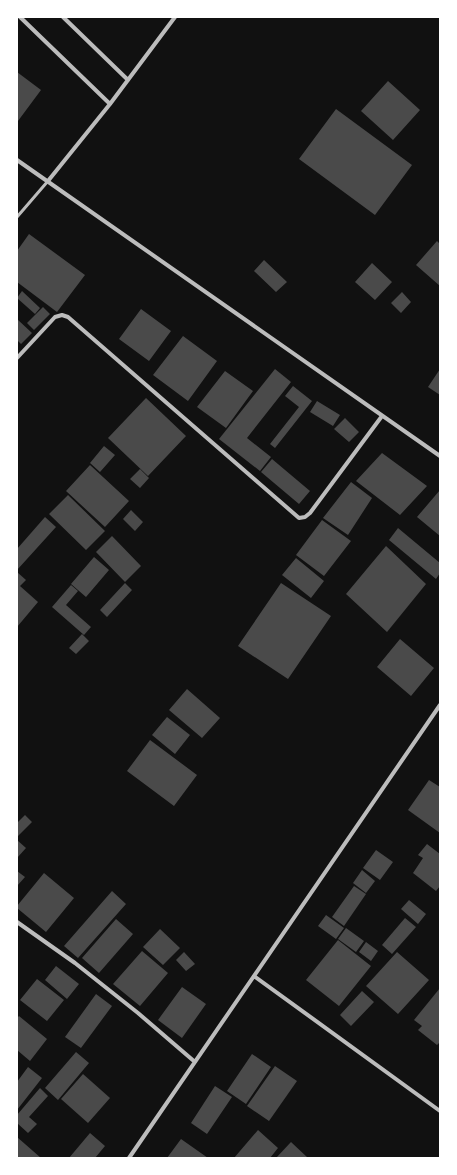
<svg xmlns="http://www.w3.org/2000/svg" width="457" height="1175" viewBox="0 0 457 1175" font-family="Spectral,serif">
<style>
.building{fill:#4a4a4a}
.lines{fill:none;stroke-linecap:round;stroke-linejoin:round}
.service{stroke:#bcbcbc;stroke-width:3}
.minor{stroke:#bcbcbc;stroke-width:4}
</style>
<rect width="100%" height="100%" fill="#111"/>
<path class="building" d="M 17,72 L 41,90 L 18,121 L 17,120 Z
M 388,81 L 420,110 L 393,140 L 361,111 Z
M 336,109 L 412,165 L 375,215 L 299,159 Z
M 29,234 L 85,275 L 57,312 L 17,282 L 17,251 Z
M 437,241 L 440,244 L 440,286 L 416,265 Z
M 264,260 L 287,282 L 276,292 L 254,271 Z
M 372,263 L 392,282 L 375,300 L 355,282 Z
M 22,291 L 40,308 L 35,314 L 17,298 Z
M 402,292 L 411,302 L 401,313 L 391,303 Z
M 43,307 L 50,314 L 34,330 L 27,323 Z
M 141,309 L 171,331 L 149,361 L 119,339 Z
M 17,319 L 32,333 L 21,344 L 17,340 Z
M 183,336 L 217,361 L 188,401 L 153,375 Z
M 275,369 L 291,382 L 247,438 L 271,457 L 260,471 L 219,439 Z
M 440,369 L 440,395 L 428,387 Z
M 225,371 L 253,391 L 226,428 L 197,407 Z
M 293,386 L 312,401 L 275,448 L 270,444 L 299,407 L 285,396 Z
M 146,398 L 186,436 L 148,476 L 108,438 Z
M 317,401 L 340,415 L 333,426 L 310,412 Z
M 345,418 L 359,432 L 349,442 L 334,429 Z
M 104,446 L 115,455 L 100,472 L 90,463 Z
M 382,453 L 427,486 L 400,515 L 356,481 Z
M 272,459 L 310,491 L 299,504 L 261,472 Z
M 90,465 L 129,501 L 105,527 L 66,491 Z
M 140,469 L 149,478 L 140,488 L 130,479 Z
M 351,482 L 372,498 L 348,535 L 323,518 Z
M 440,490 L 440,536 L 417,517 Z
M 68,495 L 105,531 L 86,550 L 49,514 Z
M 131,510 L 143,522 L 135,531 L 123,519 Z
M 45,517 L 56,527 L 17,570 L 17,549 Z
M 322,520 L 351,541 L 324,576 L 296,555 Z
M 398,528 L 440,563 L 440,573 L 436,579 L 389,540 Z
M 112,536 L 141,566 L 125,582 L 96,552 Z
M 386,546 L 426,584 L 387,632 L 346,594 Z
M 94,557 L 109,570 L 86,597 L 71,584 Z
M 296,558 L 324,581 L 311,598 L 282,575 Z
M 17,572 L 26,580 L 20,586 L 38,602 L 17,627 Z
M 125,583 L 132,590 L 107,617 L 100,610 Z
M 281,583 L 331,616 L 288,679 L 238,646 Z
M 71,585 L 78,591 L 66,605 L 91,627 L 84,635 L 52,607 Z
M 82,634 L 89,641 L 76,654 L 69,648 Z
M 400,639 L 434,668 L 411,696 L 377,667 Z
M 187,689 L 220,718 L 202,738 L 169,710 Z
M 167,717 L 190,735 L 175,754 L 152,735 Z
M 150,740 L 197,775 L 174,806 L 127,771 Z
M 429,780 L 440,787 L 440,833 L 408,810 Z
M 25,815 L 32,822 L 17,837 L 17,823 Z
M 17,840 L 26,848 L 17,858 Z
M 427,844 L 440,854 L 440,886 L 436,891 L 413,873 L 423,858 L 418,855 Z
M 376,850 L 393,862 L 380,880 L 363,868 Z
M 362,870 L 375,881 L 366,893 L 353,883 Z
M 17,871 L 25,877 L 17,886 Z
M 44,873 L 74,898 L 46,932 L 17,908 L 17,906 Z
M 354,886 L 366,894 L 344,926 L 332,917 Z
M 112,891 L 126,904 L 78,958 L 64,946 Z
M 409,900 L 426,914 L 418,924 L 401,909 Z
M 326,915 L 344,928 L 336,939 L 318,926 Z
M 405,918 L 416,927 L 392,954 L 382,945 Z
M 116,919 L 133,934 L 99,973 L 82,958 Z
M 346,928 L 364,941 L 356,952 L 338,939 Z
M 160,929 L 180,948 L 163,965 L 143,947 Z
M 338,940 L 371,966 L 339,1006 L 306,980 Z
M 366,942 L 378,951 L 371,961 L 359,952 Z
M 142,951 L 168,973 L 140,1006 L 113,984 Z
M 184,952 L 195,964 L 186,971 L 176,960 Z
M 397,952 L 429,980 L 398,1014 L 366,986 Z
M 56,966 L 79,984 L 67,999 L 45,980 Z
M 37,979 L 64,1000 L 47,1021 L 20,1000 Z
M 182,987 L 206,1004 L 182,1038 L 158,1020 Z
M 440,988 L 440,1042 L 437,1045 L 418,1030 L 422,1026 L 414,1020 Z
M 362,991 L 374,1002 L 351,1026 L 340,1015 Z
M 96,994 L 112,1006 L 81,1048 L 65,1037 Z
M 19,1016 L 47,1039 L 30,1061 L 17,1050 L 17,1018 Z
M 76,1052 L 89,1063 L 58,1100 L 45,1088 Z
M 252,1054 L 271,1067 L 246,1104 L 227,1091 Z
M 275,1066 L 297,1081 L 269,1121 L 247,1106 Z
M 28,1067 L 42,1078 L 17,1110 L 17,1082 Z
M 83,1074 L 110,1098 L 88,1123 L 61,1099 Z
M 215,1086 L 232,1097 L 207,1134 L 191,1123 Z
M 40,1088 L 48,1096 L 29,1117 L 37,1124 L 28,1133 L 17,1123 L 17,1115 Z
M 258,1130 L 278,1148 L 270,1158 L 234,1158 Z
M 90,1133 L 105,1146 L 95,1158 L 69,1158 Z
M 17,1137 L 41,1158 L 17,1158 Z
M 181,1139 L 208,1158 L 167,1158 Z
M 291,1142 L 308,1158 L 276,1158 Z"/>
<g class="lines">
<path class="service" d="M 17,217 L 48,181"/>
<path class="minor" d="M 20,17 L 110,104
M 63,17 L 128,80
M 17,160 L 440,456
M 48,181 L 110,104 L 175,17
M 17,358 L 55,317 L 62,315 L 68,317 L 299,518 L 305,517 L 310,513 L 382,416
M 17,922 L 75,963 L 138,1013 L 195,1062
M 254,976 L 440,1111
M 129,1158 L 440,705"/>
</g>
<rect width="457" height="1175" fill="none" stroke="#ffffff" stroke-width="36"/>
</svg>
